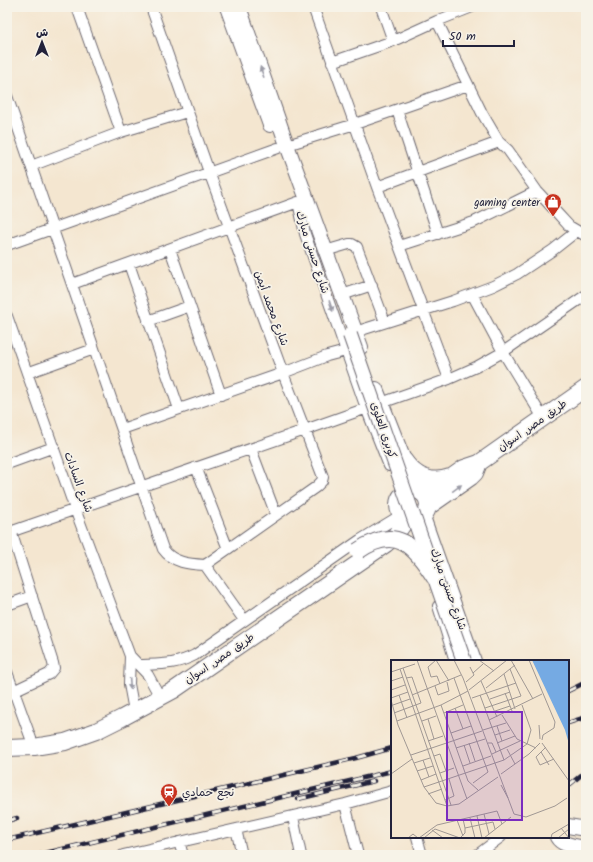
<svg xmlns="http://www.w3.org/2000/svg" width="593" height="862" viewBox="0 0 593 862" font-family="Kalam,'Playpen Sans Arabic',sans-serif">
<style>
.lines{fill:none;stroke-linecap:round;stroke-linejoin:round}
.minor-casing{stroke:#6c676f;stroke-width:12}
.secondary-casing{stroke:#6c676f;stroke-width:16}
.primary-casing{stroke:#6c676f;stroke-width:18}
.minor{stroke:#fff;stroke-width:10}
.secondary{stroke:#fff;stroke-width:14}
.primary{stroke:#fff;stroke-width:16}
.rail-casing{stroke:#22223b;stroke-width:4.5}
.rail{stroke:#f7f3e8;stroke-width:3;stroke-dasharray:9;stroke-linecap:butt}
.secondary-bridge-casing{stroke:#6c676f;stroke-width:16;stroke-linecap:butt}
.primary-bridge-casing{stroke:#6c676f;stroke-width:18;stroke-linecap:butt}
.secondary-bridge{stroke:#fff;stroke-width:14}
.primary-bridge{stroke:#fff;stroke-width:16}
.oneway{fill:#9c9ca7}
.labels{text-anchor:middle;stroke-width:3.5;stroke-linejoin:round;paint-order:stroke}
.poi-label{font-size:11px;fill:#22223b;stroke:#f7f3e8;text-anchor:end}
.street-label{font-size:11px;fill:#22223b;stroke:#f7f3e8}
.inset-road{fill:none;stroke:#a09894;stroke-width:1}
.view{fill:#7b2cbf;fill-opacity:0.15;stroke:#7b2cbf;stroke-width:2}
.inset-edge{fill:none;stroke:#22223b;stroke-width:2}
</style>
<rect width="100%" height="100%" fill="#f7f3e8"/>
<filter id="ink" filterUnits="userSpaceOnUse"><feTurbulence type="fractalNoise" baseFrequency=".025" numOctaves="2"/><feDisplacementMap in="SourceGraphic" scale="8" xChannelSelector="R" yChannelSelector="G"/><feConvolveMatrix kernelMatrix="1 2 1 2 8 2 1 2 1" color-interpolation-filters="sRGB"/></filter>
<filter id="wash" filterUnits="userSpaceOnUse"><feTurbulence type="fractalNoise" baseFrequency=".012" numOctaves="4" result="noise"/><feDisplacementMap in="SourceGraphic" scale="16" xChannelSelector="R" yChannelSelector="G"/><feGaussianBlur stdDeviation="0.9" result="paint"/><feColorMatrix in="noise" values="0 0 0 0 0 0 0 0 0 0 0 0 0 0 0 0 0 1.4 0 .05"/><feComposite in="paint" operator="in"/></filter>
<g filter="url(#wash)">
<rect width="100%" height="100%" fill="#f4e6d0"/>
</g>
<g filter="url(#ink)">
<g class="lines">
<g class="minor-casing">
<path id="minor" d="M 77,7 L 121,132
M 151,7 L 209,172 L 283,373 L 323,477 L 322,481 L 316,487 L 205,565
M 313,7 L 377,187 L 449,379
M 381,7 L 393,41
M 437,21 L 482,113 L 499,142 L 508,150 L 537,191 L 558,214 L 569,226 L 586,236
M 332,62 L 393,41 L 437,21 L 472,7
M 7,96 L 163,549 C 173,563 189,564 205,565 L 244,620
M 397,110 L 438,234
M 287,145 L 355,124 L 468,85
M 31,166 L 121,132 L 187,112
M 377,187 L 499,142
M 7,245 L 278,148
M 399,246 L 474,222 L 537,191
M 170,249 L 221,395
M 325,251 L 349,244 L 352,244 L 357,247 L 385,322
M 129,264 L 179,409
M 72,284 L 298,202 L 305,234 L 366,408 L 389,466
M 472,294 L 503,352 L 543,418
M 342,295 L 372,285
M 7,316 L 75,509 L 130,656 L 148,675 L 160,697
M 148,321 L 190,306
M 355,332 L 453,301 L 493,286 L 517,274 L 553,250 L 577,231
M 27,373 L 94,349
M 122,429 L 283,373 L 327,356 L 346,351
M 251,449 L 276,515
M 7,464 L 54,447
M 196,467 L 228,549
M 7,533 L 305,430 L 449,379 L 476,367 L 503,352 L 586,295
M 7,605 L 32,596
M 438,606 L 455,661
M 130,656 L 129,684 L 134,711
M 140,665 C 161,664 176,665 195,655 L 360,540 L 401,515
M 7,672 L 34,747
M 7,694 L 49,674 L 54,668 L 53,663 L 11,531
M 345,804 L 358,855
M 293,817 L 301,855
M 236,829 L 242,855
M 417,837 L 422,855
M 179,842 L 183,855
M 123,855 L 345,804 L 392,791
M 477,855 L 501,837"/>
</g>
<g class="secondary-casing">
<path id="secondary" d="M 227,7 L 270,125
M 239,7 L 287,145 L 361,347
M 376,389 L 404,460 L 414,490
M 423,517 L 474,661
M 568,826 L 586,829
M 557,837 C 562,846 576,846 586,848"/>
</g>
<g class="primary-casing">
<path id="primary" d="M 404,460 C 415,476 431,484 450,477
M398 505a15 15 0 1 1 30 0a15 15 0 1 1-30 0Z
M 425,496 L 464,468 L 479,463 L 586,388
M 428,507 L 471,477 L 475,473 L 479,463
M 7,748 L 34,747 L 65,742 L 96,731 L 122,718 L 174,690 L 386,544 L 394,537 L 407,519"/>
</g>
<use href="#minor" class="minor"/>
<use href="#secondary" class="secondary"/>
<use href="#primary" class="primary"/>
<g class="rail-casing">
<path id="rail" d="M 568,691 L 586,682
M 568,723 L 586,717
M 568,786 L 586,771
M 298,799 L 374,781
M 7,821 L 17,818
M 7,840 L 356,758 L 392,748
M 37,855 L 392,771"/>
</g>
<use href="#rail" class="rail"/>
<g class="secondary-bridge-casing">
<path id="secondary-bridge" d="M 350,335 L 464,661"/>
</g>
<g class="primary-bridge-casing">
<path id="primary-bridge" d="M 358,551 C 396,524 415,546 435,578"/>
</g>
<use href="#secondary-bridge" class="secondary-bridge"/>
<use href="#primary-bridge" class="primary-bridge"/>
</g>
<defs><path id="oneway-solid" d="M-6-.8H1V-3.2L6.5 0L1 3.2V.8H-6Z"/></defs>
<g class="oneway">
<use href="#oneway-solid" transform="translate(262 72) rotate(-109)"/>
<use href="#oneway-solid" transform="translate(331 306) rotate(71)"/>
<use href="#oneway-solid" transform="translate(457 488) rotate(-36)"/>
<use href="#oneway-solid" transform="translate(130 684) rotate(86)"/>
</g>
</g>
<defs>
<g id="shop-pin" transform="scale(0.9)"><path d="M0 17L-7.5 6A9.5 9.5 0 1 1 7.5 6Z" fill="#c8321e" stroke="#f7f3e8"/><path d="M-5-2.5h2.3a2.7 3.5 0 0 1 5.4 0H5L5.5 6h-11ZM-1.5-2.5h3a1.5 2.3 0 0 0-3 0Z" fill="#fff"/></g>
<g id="station-pin" transform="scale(0.9)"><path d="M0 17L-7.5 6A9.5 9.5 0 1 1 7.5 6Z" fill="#c8321e" stroke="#f7f3e8"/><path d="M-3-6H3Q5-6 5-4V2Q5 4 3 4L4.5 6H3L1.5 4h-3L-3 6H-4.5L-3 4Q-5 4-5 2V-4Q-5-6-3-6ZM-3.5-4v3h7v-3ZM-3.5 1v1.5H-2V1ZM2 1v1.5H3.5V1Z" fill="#fff"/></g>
</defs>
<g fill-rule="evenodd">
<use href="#shop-pin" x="553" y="202"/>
<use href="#station-pin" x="169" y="792"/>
</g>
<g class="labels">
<g class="poi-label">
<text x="540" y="206">gaming center</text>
<text x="182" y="796" text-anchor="start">نجع حمادي</text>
</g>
<g class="street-label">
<text transform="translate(313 252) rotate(72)" y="4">شارع حسنى مبارك</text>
<text transform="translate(272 308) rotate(70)" y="4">شارع محمد أيمن</text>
<text transform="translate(532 425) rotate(-35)" y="4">طريق مصر, اسوان</text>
<text transform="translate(384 430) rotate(71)" y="4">كوبرى العلوى</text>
<text transform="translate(79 482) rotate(70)" y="4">شارع السادات</text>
<text transform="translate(449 589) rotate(70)" y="4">شارع حسنى مبارك</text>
<text transform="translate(219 658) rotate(-34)" y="4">طريق مصر, اسوان</text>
</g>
</g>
<g transform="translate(391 660)">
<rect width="178" height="178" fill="#f4e6d0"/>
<path d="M 141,0 L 178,0 L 178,84 L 174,70 Z" fill="#75aae3"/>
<path class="inset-road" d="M 26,0 L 76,139M 63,0 L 72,18 L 123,154 L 135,157 L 164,146 L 176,138M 88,0 L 103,11M 120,0 L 142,39M 138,0 L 164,62 L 163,68 L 152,75 L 151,80M 12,8 L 60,145M 9,9 L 56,146M 0,12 L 24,4M 82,13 L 92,4M 113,14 L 124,49M 63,18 L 97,112 L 82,123M 0,21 L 12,17M 90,21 L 106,57M 75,22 L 83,15 L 79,7M 49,24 L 46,16 L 40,17 L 37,7 L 45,0 L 58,21M 44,26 L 47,35 L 58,31 L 56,22M 95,28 L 124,5M 0,30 L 14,25M 78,30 L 116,0M 114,33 L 121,51M 8,35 L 16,58M 21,35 L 70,15M 89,35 L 113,100M 0,38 L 17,32M 81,38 L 125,23M 99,39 L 119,32M 0,40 L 7,65 L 33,127 L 45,143 L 56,146 L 68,144 L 107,117M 2,45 L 19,39M 50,45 L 77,121 L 87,130M 64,48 L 72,69M 94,48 L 130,36 L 119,9M 104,51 L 119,46M 3,53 L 30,43 L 21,17 L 15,18M 53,53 L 72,45M 111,55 L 126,79 L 145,88M 37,59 L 43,79M 98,60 L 151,34M 6,61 L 50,45 L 77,31M 31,61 L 45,56M 148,65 L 149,79M 106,66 L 111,81M 92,70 L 115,63M 60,73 L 80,66M 104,75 L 119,70M 37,81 L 52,76M 78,83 L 84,101M 97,83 L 101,83 L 105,92M 106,83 L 124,76M 151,83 L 178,121M 73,85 L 79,103M 155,87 L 145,97 L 149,105 L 163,99M 65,88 L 94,79M 116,89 L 124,104M 150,92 L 158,105M 101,94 L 129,81M 20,95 L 91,71M 43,96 L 49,94 L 55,111M 32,100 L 38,117M 23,103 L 39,98M 72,106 L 100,96M 26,111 L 42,106M 49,113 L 63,108M 0,114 L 21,99M 110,114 L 138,94 L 149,83M 30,120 L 45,114M 110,125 L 117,138M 33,127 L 113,100 L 136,84 L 140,70 L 131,45M 37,134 L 51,129M 54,140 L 63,136 L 58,119M 93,154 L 98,174M 86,156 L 91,178M 79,158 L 84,178M 72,159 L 74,168 L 102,162 L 104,169M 66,160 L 72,176M 170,168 L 178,178M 41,170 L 52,178M 17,178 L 22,174 L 27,178M 28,178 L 46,165 L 106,151 L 111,164M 33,178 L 44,169 L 69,178 L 74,173 L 74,168M 93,178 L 120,157M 160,178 L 161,174 L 178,164M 167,178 L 178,169"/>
<path class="view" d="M 56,52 L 131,52 L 131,160 L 56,160 Z"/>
<rect width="178" height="178" class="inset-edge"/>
</g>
<rect width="593" height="862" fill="none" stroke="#f7f3e8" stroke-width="24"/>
<g transform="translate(42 42)" stroke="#f7f3e8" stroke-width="3" paint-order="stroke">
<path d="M0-3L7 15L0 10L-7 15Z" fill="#22223b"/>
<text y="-6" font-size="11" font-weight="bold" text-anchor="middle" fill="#22223b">ش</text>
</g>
<path d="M443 40v6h71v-6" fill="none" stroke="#22223b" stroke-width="2"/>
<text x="449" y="40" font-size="12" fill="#22223b" stroke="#f7f3e8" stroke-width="3" paint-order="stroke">50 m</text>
</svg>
